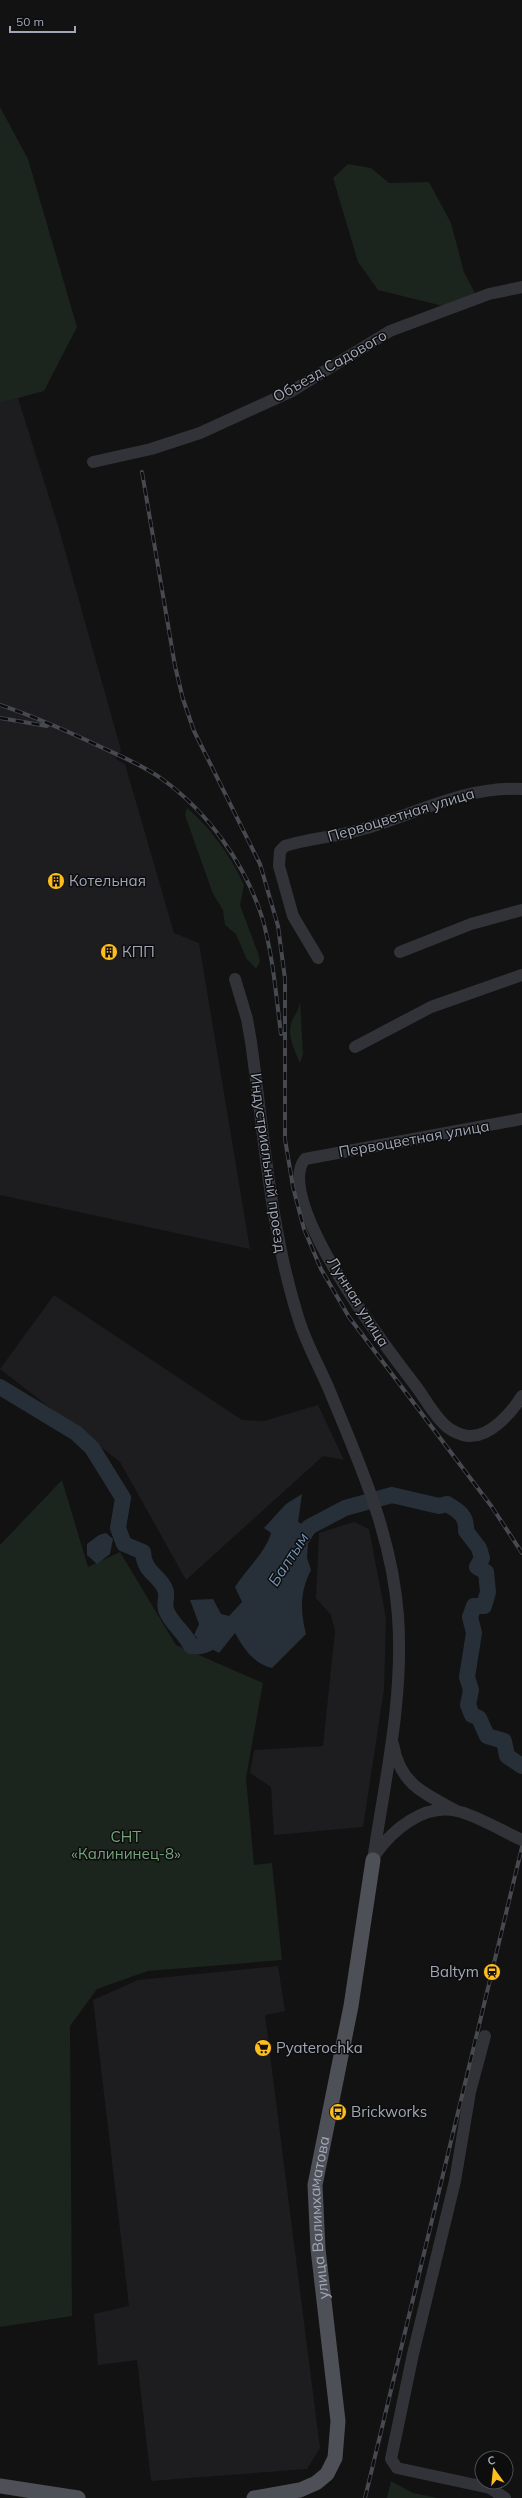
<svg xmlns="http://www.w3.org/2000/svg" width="522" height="2498" viewBox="0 0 522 2498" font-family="Mulish,sans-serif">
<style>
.built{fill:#1d1d20}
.green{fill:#1b241d}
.water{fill:#273038}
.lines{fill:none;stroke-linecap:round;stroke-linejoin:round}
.river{stroke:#273038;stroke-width:16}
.minor{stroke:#323339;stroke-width:12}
.major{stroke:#4e5058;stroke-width:15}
.rail-casing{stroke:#474950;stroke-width:4}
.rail{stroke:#0d0d0e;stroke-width:2.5;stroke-dasharray:8;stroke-linecap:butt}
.labels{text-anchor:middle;stroke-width:3;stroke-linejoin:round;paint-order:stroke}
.street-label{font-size:15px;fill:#a1a7b6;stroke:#0d0d0e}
.poi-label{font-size:15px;fill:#a1a7b6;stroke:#0d0d0e;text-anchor:start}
.park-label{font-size:15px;fill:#76a37b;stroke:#0d0d0e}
.water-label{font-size:16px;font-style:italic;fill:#7494b5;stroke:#0d0d0e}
</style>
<rect width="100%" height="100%" fill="#121213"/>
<path class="built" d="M 18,398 L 59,529 L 121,750 L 116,759 L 125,764 L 174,933 L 199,943 L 250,1249 L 0,1195 L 0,403 Z
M 54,1295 L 242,1420 L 264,1421 L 318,1405 L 344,1460 L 323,1456 L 186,1580 L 120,1462 L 0,1369 Z
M 354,1522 L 369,1529 L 386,1618 L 384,1689 L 363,1827 L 274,1835 L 271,1787 L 250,1773 L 254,1750 L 323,1746 L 335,1631 L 331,1615 L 316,1598 L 319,1533 Z
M 278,1966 L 285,2011 L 265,2015 L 320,2448 L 307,2469 L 151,2481 L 137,2360 L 98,2365 L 94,2314 L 129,2306 L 93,2000 L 138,1980 Z"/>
<path class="green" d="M 0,107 L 28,159 L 77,327 L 44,391 L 0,403 Z
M 348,164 L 371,168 L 389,183 L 429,182 L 451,223 L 464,272 L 476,295 L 459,310 L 378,290 L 358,262 L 333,178 Z
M 187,808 C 211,828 231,856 244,885 L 240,905 L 259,956 L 260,962 L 256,969 L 246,958 L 236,934 L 225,925 L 223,910 L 213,894 L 185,815 Z
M 300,1001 L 303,1054 L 300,1063 C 295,1052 286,1033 292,1021 C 296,1013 299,1010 300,1001 Z
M 62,1480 L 88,1567 L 120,1552 L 176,1645 L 263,1683 L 246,1778 L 254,1865 L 272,1863 L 282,1960 L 148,1971 L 97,1989 L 70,2026 L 72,2316 L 0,2327 L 0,1545 Z
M 391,2481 L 413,2493 L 438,2498 L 387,2498 Z"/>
<path class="water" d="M 302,1494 L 298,1522 L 309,1527 L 307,1558 L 311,1570 C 300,1591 300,1611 306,1634 L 272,1668 C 253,1663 244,1649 235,1633 L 219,1653 L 206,1646 L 194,1635 L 199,1624 L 190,1600 L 213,1599 L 221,1614 L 229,1616 L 242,1602 L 235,1587 C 246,1569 266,1552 271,1533 L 264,1528 L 286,1504 Z
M 106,1533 L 113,1539 L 110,1554 L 97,1564 L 87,1555 L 87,1544 L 99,1535 Z"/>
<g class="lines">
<path class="river" d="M 0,1387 L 76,1433 L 92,1448 L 123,1498 L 118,1528 L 124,1544 L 143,1552 C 144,1574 162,1576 166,1592 C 167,1598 164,1604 166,1610 C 172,1625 184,1631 191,1646 C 206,1648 212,1641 222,1632
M 297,1546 L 309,1527 L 345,1508 L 392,1495 L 439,1506 L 447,1504 C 459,1511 467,1516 466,1531 L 479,1548 L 482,1558 L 477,1567 L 486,1572 L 488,1592 L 484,1606 L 474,1606 L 470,1617 L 474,1633 L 467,1677 L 471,1690 L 468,1705 L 472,1715 L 479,1718 L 487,1736 L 504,1741 L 507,1756 L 522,1766"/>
<path class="minor" d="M 93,462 L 151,449 L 200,433 L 292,391 L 390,331 L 489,294 L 522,287
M 400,952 L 471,924 L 522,910
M 318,958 L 293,916 L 279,866 L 280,851 L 285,846 C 310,838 337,837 363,829 C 416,814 465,786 522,789
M 235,979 L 247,1019 L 251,1042 C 264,1134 270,1228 298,1317 C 305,1341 318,1364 328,1387 C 359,1462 392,1534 398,1616 C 404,1697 385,1780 373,1860
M 355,1047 L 431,1007 L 522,975
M 522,1119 L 305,1159 C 272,1199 388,1350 415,1385 C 425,1398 434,1416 446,1426 C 451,1431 461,1435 468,1436 C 490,1438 512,1412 522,1396
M 393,1744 C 400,1784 423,1793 455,1810
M 375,1855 C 392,1830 424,1803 457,1811 C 476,1815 504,1832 522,1840
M 485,2036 L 470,2092 L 455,2181 L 413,2354 L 391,2459 L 397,2468 L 490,2488 L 505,2498"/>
<g class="major">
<path d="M 0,2486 L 78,2498"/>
<path id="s1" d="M 254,2498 L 300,2490 L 316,2483 L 327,2474 L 335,2458 L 338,2421 L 318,2249 L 315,2185 L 351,2006 L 373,1860"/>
</g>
<g class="rail-casing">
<path id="rail" d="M 142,472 L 175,666 L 183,699 L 194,731 L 260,864 L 278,926 L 285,979 L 285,1139 L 293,1187 L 304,1229 L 321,1269 L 349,1317 L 492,1507 L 522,1553
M 0,705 C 36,717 69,732 103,748 C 123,757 144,766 162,779 C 208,812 245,864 262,917 C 273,955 276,995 281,1034
M 0,718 L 47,726
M 365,2498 L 522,1847"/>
</g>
<use href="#rail" class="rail"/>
</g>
<defs>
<g id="building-disc" transform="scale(0.9)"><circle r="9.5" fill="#ffbd1e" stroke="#0d0d0e"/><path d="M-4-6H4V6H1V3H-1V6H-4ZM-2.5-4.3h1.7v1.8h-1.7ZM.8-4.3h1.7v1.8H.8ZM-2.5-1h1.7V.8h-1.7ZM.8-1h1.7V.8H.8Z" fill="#111"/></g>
<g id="station-disc" transform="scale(0.9)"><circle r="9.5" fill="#ffbd1e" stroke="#0d0d0e"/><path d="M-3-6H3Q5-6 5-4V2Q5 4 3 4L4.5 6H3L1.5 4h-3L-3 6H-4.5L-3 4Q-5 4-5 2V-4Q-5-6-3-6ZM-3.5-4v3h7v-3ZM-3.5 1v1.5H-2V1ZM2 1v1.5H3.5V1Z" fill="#111"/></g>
<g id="supermarket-disc" transform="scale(0.9)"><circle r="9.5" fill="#ffbd1e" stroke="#0d0d0e"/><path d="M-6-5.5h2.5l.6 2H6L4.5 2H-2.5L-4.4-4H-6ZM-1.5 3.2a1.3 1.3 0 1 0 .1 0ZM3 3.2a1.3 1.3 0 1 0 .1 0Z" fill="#111"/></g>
<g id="bus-disc" transform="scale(0.9)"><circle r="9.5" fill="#ffbd1e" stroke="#0d0d0e"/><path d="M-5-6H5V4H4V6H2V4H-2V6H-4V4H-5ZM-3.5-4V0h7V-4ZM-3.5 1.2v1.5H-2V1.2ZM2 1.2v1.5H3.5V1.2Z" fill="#111"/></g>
</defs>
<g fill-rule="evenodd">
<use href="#building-disc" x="56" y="881"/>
<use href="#building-disc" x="109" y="952"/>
<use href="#station-disc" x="492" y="1972"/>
<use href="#supermarket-disc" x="263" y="2048"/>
<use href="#bus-disc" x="338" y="2112"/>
</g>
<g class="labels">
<g class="street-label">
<text transform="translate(330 366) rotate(-30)" y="5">Объезд Садового</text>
<text transform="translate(401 815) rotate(-17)" y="5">Первоцветная улица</text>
<text transform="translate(414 1139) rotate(-10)" y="5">Первоцветная улица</text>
<text transform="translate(268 1163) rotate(82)" y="5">Индустриальный проезд</text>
<text transform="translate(358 1302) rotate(58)" y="5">Лунная улица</text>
<text dy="5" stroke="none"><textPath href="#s1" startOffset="338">улица Валимхаматова</textPath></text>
</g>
<g class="poi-label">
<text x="69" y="886">Котельная</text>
<text x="122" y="957">КПП</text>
<text x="479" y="1977" text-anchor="end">Baltym</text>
<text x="276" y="2053">Pyaterochka</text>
<text x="351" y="2117">Brickworks</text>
</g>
<g class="park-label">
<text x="126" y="1842">СНТ<tspan x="126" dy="17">«Калининец-8»</tspan></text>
</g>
<g class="water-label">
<text transform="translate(288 1559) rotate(-57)" y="6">Балтым</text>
</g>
</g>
<g transform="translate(494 2470) rotate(345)"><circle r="19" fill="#0d0d0e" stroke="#484b51"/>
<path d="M0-3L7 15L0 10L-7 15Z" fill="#ffbd1e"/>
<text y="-6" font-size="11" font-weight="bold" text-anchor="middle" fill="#a1a7b6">С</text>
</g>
<path d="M10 26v6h65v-6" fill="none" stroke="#a1a7b6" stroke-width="2"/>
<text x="16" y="26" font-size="12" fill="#a1a7b6" stroke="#0d0d0e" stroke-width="3" paint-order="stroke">50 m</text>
</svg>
